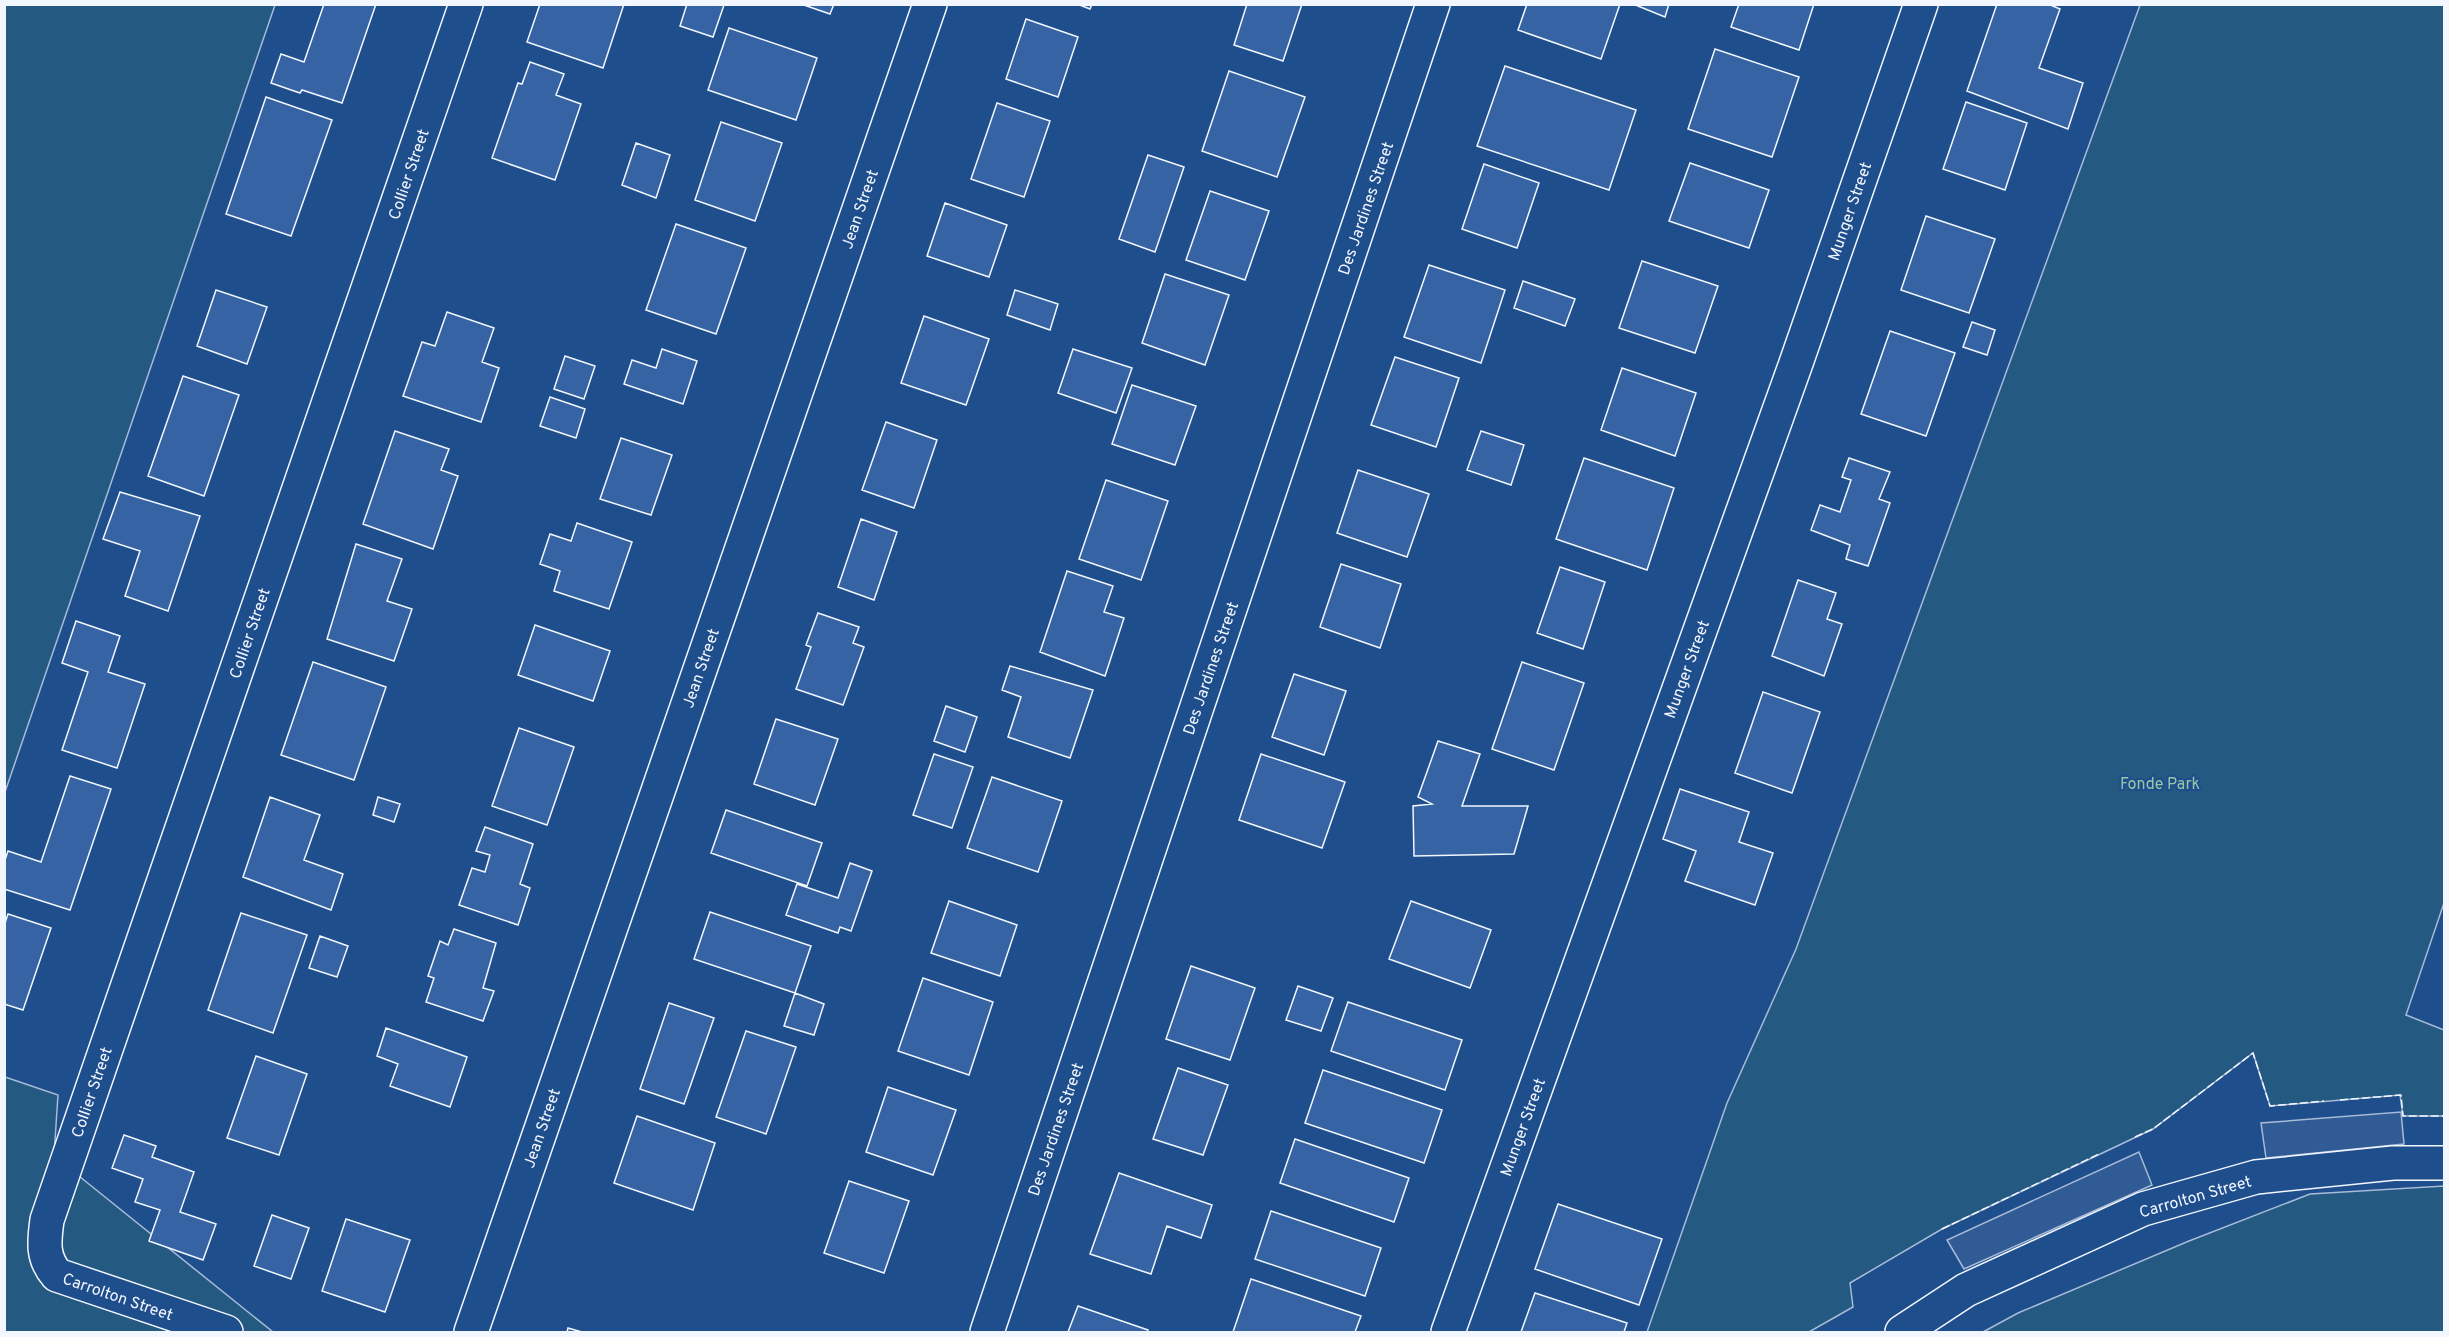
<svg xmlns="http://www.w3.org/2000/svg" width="2449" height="1337" viewBox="0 0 2449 1337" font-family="Overpass,sans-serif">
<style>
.green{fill:#245a82;stroke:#a8bbd7;stroke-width:1.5}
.parking{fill:#305b95;stroke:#a8bbd7;stroke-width:1.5}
.building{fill:#3563a3;stroke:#f2f6ff;stroke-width:1.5}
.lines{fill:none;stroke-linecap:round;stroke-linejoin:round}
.street-casing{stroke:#f2f6ff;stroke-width:36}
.street{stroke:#1f4e8c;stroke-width:33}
.fence{stroke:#f2f6ff;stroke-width:1.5;stroke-dasharray:8 3;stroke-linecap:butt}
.labels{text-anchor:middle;stroke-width:4.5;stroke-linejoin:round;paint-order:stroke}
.street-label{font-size:16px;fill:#f2f6ff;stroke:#1f4e8c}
.park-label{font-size:16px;fill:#97c8a6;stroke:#1f4e8c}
</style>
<rect width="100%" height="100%" fill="#1f4e8c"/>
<path class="green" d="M 5,4 L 275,5 L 5,792 L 4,5 Z
M 2140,5 L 2444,5 L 2444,903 L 2406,1015 L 2444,1030 L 2444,1116 L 2403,1116 L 2400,1095 L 2270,1106 L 2253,1053 L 2153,1129 L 1942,1229 L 1850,1283 L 1853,1307 L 1809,1332 L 1647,1332 L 1727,1103 L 1796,949 Z
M 5,1077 L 58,1095 L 54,1156 L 273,1332 L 5,1332 Z
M 2444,1186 L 2444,1332 L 1983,1332 L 2018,1313 L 2189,1241 L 2310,1194 Z"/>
<path class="parking" d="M 2401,1112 L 2404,1144 L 2266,1158 L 2261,1123 Z
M 2139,1152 L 2152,1185 L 1964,1269 L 1947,1240 Z"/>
<path class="building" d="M 324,4 L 376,4 L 342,103 L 302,90 L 300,93 L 271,83 L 281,54 L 304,62 Z
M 540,4 L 624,4 L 603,68 L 527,42 Z
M 687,4 L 724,5 L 713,37 L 680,26 Z
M 801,4 L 834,4 L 830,14 Z
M 1077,4 L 1092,4 L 1090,9 Z
M 1247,4 L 1302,4 L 1283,61 L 1234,45 Z
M 1527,4 L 1620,4 L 1601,59 L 1518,30 Z
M 1633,4 L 1669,4 L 1665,17 Z
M 1739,4 L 1814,4 L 1799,50 L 1731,27 Z
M 1997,4 L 2048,4 L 2060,9 L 2039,68 L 2083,83 L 2068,129 L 1967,91 Z
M 1026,19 L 1078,37 L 1058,97 L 1006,79 Z
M 729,28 L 817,58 L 796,120 L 708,90 Z
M 1715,49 L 1799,77 L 1772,157 L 1688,129 Z
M 530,62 L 564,74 L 556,95 L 581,104 L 555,180 L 492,158 L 518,83 L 522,84 Z
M 1505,66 L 1636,110 L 1609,190 L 1477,146 Z
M 1229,71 L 1305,97 L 1277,177 L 1202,151 Z
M 266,97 L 332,120 L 291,236 L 226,214 Z
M 1966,102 L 2027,123 L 2005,190 L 1943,169 Z
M 997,103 L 1050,121 L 1024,197 L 971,179 Z
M 721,122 L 782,143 L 755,221 L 695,200 Z
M 636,143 L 670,155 L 656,198 L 622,185 Z
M 1148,155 L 1184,167 L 1155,252 L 1119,239 Z
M 1690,163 L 1769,190 L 1749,248 L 1669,221 Z
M 1484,164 L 1539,183 L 1517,248 L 1462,229 Z
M 1210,191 L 1269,211 L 1245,280 L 1186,260 Z
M 945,203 L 1007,225 L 989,277 L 927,256 Z
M 1926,216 L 1995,239 L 1969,313 L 1901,290 Z
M 676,224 L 746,248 L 716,334 L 646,310 Z
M 1642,261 L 1718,286 L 1695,353 L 1619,328 Z
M 1429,265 L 1505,290 L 1481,363 L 1404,337 Z
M 1165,274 L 1229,295 L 1205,365 L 1142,343 Z
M 1523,281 L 1575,299 L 1565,326 L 1514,308 Z
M 216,290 L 267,307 L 247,364 L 197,346 Z
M 1015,290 L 1058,304 L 1050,330 L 1007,315 Z
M 447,312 L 494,328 L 482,362 L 499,368 L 481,422 L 403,396 L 422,342 L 435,346 Z
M 924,316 L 989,339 L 966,405 L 901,383 Z
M 1972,322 L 1995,330 L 1987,355 L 1963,347 Z
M 1890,331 L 1955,353 L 1926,436 L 1861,414 Z
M 662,349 L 697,361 L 683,404 L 624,384 L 632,360 L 656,368 Z
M 1073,349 L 1132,368 L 1116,413 L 1058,393 Z
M 565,356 L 595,366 L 584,399 L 554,389 Z
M 1395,357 L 1459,378 L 1436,447 L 1371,425 Z
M 1622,368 L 1696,393 L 1675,456 L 1601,430 Z
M 183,376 L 239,395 L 204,496 L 148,476 Z
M 1132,385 L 1196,406 L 1175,465 L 1112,444 Z
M 550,397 L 585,409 L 576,438 L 540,426 Z
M 886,422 L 937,440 L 914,508 L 862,490 Z
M 395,431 L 449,449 L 441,470 L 458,476 L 433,549 L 363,524 Z
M 1481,431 L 1524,445 L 1511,485 L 1467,470 Z
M 621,438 L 672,455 L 651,515 L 600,499 Z
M 1584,458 L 1674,488 L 1647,570 L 1556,539 Z
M 1849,458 L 1890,472 L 1879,499 L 1890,503 L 1868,566 L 1846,559 L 1850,545 L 1811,530 L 1820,505 L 1840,512 L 1851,480 L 1842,477 Z
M 1358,470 L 1429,494 L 1407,557 L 1337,533 Z
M 1106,480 L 1168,501 L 1141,580 L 1079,559 Z
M 120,492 L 200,516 L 168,611 L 125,596 L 140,551 L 103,539 Z
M 861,519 L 897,532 L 874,600 L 838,587 Z
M 577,523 L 632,542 L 609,609 L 554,591 L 560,571 L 540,564 L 550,534 L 571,541 Z
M 356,544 L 402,559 L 387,601 L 412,609 L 394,661 L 327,639 Z
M 1341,564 L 1401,584 L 1380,648 L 1320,627 Z
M 1560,567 L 1605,582 L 1583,649 L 1537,633 Z
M 1067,571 L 1113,586 L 1104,612 L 1124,618 L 1105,676 L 1040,652 Z
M 1798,580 L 1836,593 L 1827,619 L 1842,624 L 1824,676 L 1772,656 Z
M 818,613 L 859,627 L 853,643 L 864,647 L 843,705 L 796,689 L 811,647 L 806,645 Z
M 76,621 L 120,636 L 108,672 L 145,684 L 117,768 L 62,750 L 88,672 L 62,663 Z
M 535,625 L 610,651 L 593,701 L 518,675 Z
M 313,662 L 386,687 L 354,780 L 281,755 Z
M 1522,662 L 1584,683 L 1554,770 L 1492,749 Z
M 1010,666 L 1093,690 L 1070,758 L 1008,737 L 1021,697 L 1002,690 Z
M 1294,674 L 1346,691 L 1324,755 L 1272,737 Z
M 1763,692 L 1820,712 L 1792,793 L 1735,773 Z
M 946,706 L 977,717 L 965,752 L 934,741 Z
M 776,719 L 838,739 L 815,805 L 754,784 Z
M 519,728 L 574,747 L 547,825 L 492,806 Z
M 1438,741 L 1480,754 L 1462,806 L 1528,806 L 1514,854 L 1414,856 L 1413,806 L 1432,804 L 1418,797 Z
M 934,754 L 973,767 L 952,828 L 913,815 Z
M 1261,754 L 1345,782 L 1322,848 L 1239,820 Z
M 70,776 L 111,789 L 70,910 L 4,889 L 4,863 L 8,851 L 41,862 Z
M 992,777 L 1062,801 L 1038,872 L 967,848 Z
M 1680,789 L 1749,812 L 1739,842 L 1773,853 L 1755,905 L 1685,881 L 1696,851 L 1663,839 Z
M 270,797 L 320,815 L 304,860 L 343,874 L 331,910 L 243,877 Z
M 378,797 L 400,804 L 394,822 L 373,815 Z
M 726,810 L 822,843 L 807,886 L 711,853 Z
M 485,827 L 533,844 L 520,884 L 530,888 L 518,925 L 459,905 L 472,868 L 485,872 L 490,855 L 476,851 Z
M 850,863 L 872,871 L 851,931 L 840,927 L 838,933 L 786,915 L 797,884 L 838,898 Z
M 949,901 L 1017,925 L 1000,976 L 931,953 Z
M 1411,901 L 1491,930 L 1470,988 L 1389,959 Z
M 710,912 L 811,946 L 795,993 L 694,959 Z
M 241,913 L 307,935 L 273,1033 L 208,1010 Z
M 8,914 L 51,928 L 23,1010 L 4,1004 L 4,926 Z
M 454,929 L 496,943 L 483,988 L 494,991 L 483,1021 L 426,1002 L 434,978 L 428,976 L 440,941 L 448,945 Z
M 320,936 L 348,946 L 337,977 L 309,968 Z
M 1191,966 L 1255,988 L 1230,1060 L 1166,1039 Z
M 923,978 L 993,1002 L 969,1075 L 898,1051 Z
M 1298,986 L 1333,998 L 1321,1031 L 1286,1020 Z
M 795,993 L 824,1004 L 814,1035 L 784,1026 Z
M 1348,1002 L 1462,1040 L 1445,1090 L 1331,1051 Z
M 669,1003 L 714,1018 L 684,1104 L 640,1089 Z
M 386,1028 L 467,1057 L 450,1107 L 390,1086 L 398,1064 L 377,1056 Z
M 746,1031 L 796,1047 L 766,1134 L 716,1117 Z
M 256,1056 L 307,1074 L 279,1155 L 227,1138 Z
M 1178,1068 L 1228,1085 L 1203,1155 L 1153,1139 Z
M 1323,1070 L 1442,1110 L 1424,1163 L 1305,1123 Z
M 888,1087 L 956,1110 L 933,1175 L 866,1152 Z
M 637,1116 L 715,1143 L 693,1210 L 614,1183 Z
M 124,1135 L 156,1146 L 152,1157 L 194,1172 L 180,1212 L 216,1224 L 203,1260 L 149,1241 L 160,1210 L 135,1202 L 143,1179 L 112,1168 Z
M 1295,1139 L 1409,1178 L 1394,1222 L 1280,1183 Z
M 1119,1173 L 1212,1205 L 1201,1238 L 1167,1226 L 1151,1274 L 1090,1254 Z
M 849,1181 L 909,1201 L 884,1273 L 824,1253 Z
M 1558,1204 L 1662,1239 L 1639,1305 L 1535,1269 Z
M 1271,1211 L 1381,1248 L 1365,1296 L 1255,1259 Z
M 272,1215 L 309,1228 L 291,1279 L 254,1266 Z
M 346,1219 L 410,1240 L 385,1312 L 322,1291 Z
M 1251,1279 L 1361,1316 L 1355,1332 L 1233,1332 Z
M 1535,1293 L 1627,1323 L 1624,1332 L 1521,1332 Z
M 1078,1306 L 1148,1330 L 1147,1332 L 1068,1332 Z
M 568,1328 L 582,1332 L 567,1332 Z"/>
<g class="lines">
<g class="street-casing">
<path id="street" d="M 226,1332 L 57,1275 C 42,1258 44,1242 47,1220 L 466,4
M 471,1332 L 930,4
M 987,1332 L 1433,4
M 1448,1332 L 1795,366 L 1921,4
M 1902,1332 L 1966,1290 L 2143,1209 L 2256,1177 L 2393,1163 L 2444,1163"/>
</g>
<use href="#street" class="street"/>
<path class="fence" d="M 2340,1100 L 2401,1095 L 2403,1116 L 2444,1116
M 2135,1137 L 2153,1129 L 2253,1053 L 2270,1106 L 2324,1101
M 1942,1229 L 2099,1154"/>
</g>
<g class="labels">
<g class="street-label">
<text transform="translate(408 174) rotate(-71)" y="6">Collier Street</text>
<text transform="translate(1365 208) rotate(-71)" y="6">Des Jardines Street</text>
<text transform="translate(859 209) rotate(-71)" y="6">Jean Street</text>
<text transform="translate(1849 211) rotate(-71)" y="6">Munger Street</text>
<text transform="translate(249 633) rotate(-71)" y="6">Collier Street</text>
<text transform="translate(700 668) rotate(-71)" y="6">Jean Street</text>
<text transform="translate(1210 668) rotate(-71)" y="6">Des Jardines Street</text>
<text transform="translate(1686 669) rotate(-70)" y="6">Munger Street</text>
<text transform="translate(91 1092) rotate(-71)" y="6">Collier Street</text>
<text transform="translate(1522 1127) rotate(-70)" y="6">Munger Street</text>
<text transform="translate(541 1128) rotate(-71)" y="6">Jean Street</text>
<text transform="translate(1055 1129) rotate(-71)" y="6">Des Jardines Street</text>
<text transform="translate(2195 1196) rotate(-16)" y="6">Carrolton Street</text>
<text transform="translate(118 1296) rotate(19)" y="6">Carrolton Street</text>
</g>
<g class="park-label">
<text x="2160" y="789">Fonde Park</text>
</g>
</g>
<rect width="2449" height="1337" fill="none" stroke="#f2f6ff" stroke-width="12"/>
</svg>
